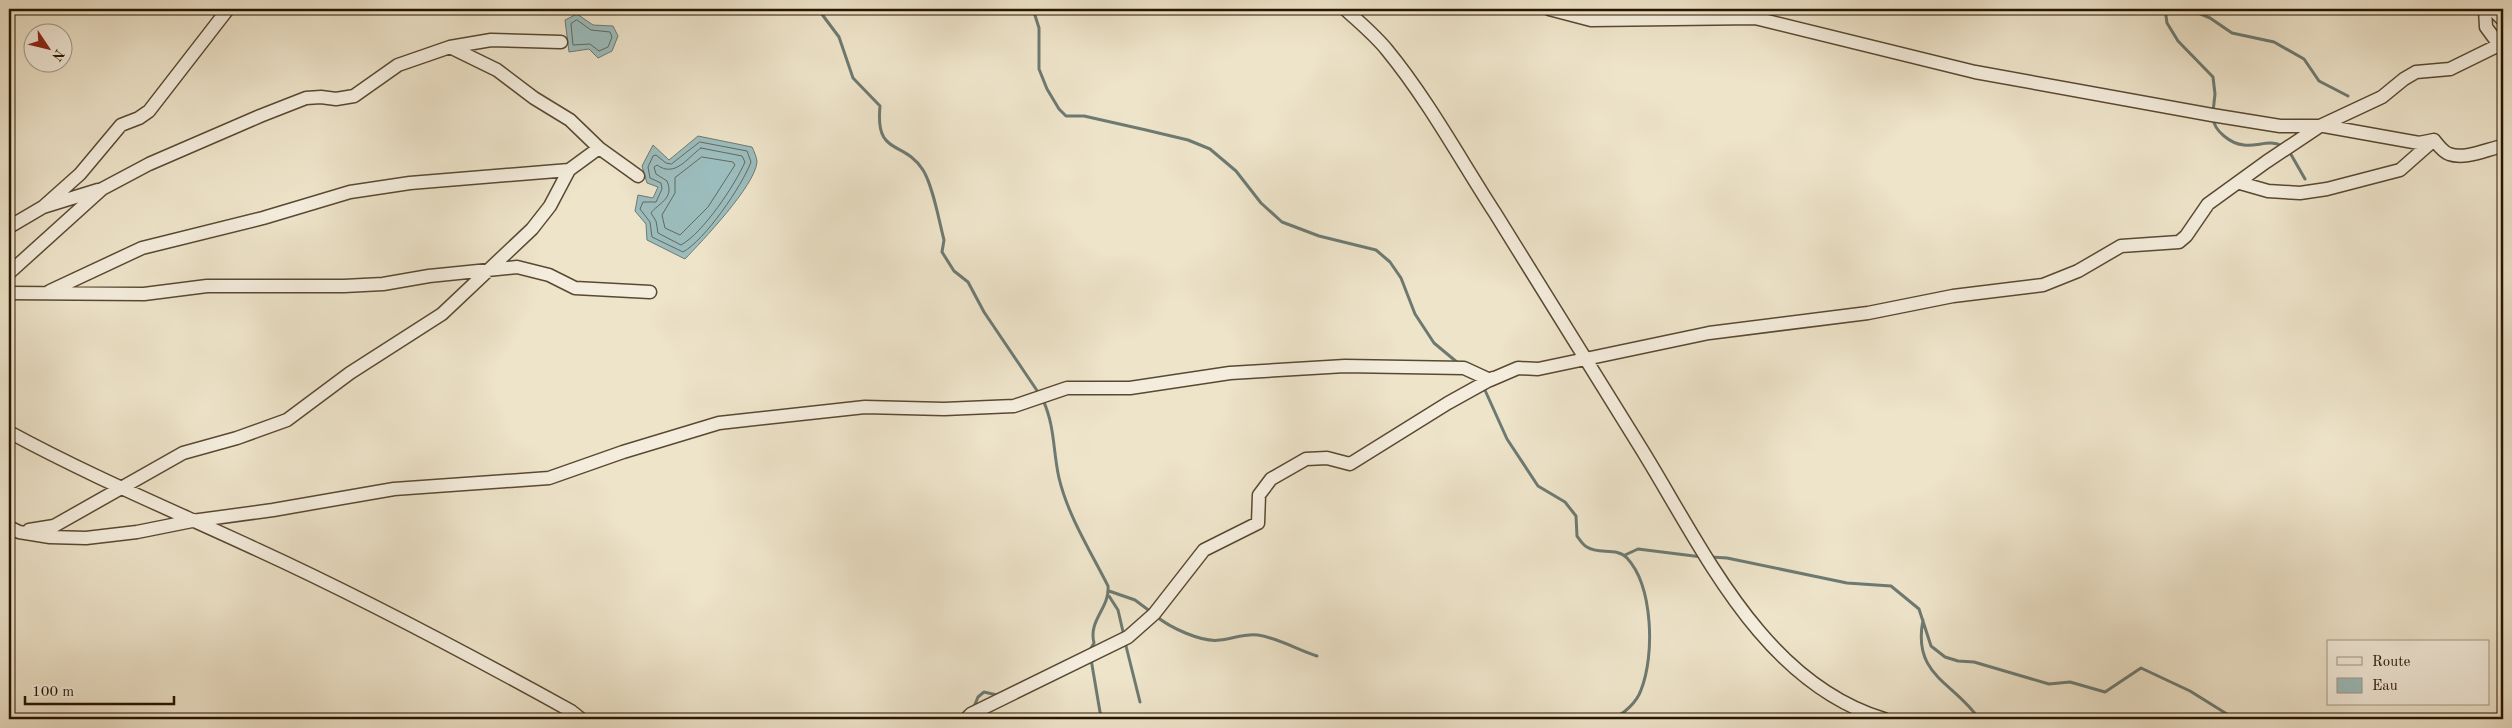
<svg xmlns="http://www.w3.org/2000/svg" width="2512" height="728" viewBox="0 0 2512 728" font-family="'Old Standard TT',serif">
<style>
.water{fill:#9cbdbe;stroke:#6d7a72}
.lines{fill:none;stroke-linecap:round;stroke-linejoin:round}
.shore{stroke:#62695f;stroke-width:1}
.stream{stroke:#6d7a72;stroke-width:3}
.minor-casing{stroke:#594932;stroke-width:15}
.minor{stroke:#f4eddd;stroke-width:12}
</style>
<rect width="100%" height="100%" fill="#eee4ca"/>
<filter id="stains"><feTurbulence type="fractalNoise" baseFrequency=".004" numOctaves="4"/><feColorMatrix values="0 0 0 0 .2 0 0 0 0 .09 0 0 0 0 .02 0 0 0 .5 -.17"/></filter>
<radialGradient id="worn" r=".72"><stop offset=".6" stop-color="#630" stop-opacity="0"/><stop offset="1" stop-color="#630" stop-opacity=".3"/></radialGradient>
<path class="water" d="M 577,14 L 593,25 L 613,26 L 618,36 L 612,51 L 598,58 L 589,49 L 569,52 L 565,20 Z
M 698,136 L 752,147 C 754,151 757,158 757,162 C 755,186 702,241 685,259 L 647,240 L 646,224 L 635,211 L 638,195 L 653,198 L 658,187 L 647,183 L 642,166 L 653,145 L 669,160 Z"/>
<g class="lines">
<path class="shore" d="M 577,20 L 591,30 L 610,32 L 612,37 L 608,47 L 599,51 L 590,44 L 573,45 L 571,24 Z
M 700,142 L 747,151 L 751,162 C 742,186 705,240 683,252 L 652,237 L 650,222 L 640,209 L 643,202 L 656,202 L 662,189 L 661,183 L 650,178 L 648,167 L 653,156 L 656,155 L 666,163 L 671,164 Z
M 701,148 L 742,156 L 745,162 C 735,185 703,233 681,245 L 658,233 L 656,221 L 651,213 C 657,204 675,199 667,181 L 656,174 L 654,167 L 657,165 C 675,178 687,158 701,148 Z
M 702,157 L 733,162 L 735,165 L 708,207 L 680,235 L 665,228 L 662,215 L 675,193 L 675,178 Z"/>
<path class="stream" d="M 818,9 L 839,37 L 853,78 L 880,106 C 875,157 903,139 923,170 C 933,186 939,221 944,240 L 942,252 L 954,271 L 968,282 L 984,312 L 1040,395
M 1033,9 L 1039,28 L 1039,69 L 1047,89 L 1059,109 L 1066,116 L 1084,116 L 1146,130 L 1188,140 L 1210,149 L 1236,171 L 1261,203 L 1282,222 L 1319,236 L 1376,250 L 1390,262 L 1401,278 L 1415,314 L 1434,343 L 1458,363
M 2165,9 L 2167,23 L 2178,41 L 2213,77 L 2215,94 L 2213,112
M 2189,9 L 2210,18 L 2232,33 L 2274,42 L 2304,59 L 2319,81 L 2348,96
M 2213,118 C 2214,131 2231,144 2244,145 C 2257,147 2270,139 2282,146
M 2289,151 L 2305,179
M 1484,388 L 1507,439 L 1538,486 L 1565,502 L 1576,516 L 1577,536 C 1580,540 1583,545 1587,547 C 1598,555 1617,547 1627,558 C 1653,586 1655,655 1641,690 C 1637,702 1624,714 1612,719
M 1043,400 C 1055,426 1053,452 1059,478 C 1068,516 1091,552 1108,586 C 1110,608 1088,620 1094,643 L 1090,650
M 1625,555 L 1638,549 L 1702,557
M 1711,557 L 1727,558 L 1847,583 L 1891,586 L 1919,609 L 1931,646 L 1945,657 L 1958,661 L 1974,662 L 2049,684 L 2070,682 L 2105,692 L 2141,668 L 2190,691 L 2235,719
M 1109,591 L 1135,600 L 1151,612
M 1109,596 L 1118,610 L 1124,636
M 1156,616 C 1169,627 1202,643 1220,640 C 1232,639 1245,633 1258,635 C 1278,638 1298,650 1317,656
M 1923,620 C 1912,676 1954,682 1979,719
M 1125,642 L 1140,702
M 1091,659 L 1100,712 L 1103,719
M 973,709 L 978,697 L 984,692 L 997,695"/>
<g class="minor-casing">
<path id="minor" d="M 1345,9 C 1359,22 1375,35 1387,50 C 1428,100 1460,159 1495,213 C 1543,291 1591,368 1639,445 C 1702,546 1761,682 1884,719
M 1549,9 L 1591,20 L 1755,18 L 1975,72 L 2212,115 L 2280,126 L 2324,126 L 2419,143 L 2434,140 C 2438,145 2443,152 2449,154 C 2465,160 2487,149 2503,146
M 2485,9 L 2486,27 L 2503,50
M 2492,9 L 2503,20
M 450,47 L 497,70 L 534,98 L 570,120 L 599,148
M 2240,183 L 2268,191 L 2300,193 L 2327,189 L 2400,170 L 2434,140
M 43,207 L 80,174 L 121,125 L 139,118 L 149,111 L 228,9
M 9,227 L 43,207 L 98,190
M 9,273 L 102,189 L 149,164 L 260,116 L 306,98 L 321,97 L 336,99 L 354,96 L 398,65 L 450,47 L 491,40 L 561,42
M 50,291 L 142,248 L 263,218 L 350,192 L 410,183 L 569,170 L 599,148 L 638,176
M 9,293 L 144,294 L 207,286 L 344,286 L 383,284 L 429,276 L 517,267 L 549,275 L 575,288 L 650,292
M 9,432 C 90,476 174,511 258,550 C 365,599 468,654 571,711 L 581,719
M 9,527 L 19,532 L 50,537 L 86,538 L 137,532 L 192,521 L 273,510 L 394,489 L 549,478 L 623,452 L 719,423 L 865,407 L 944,409 L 1014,406 L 1067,388 L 1130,388 L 1230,373 L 1345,366 L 1464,368 L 1490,380 L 1518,368 L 1538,369 L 1709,333 L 1868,313 L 1953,296 L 2043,285 L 2078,271 L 2121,246 L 2179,242 L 2186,236 L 2208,204 L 2266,162 L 2320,126 L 2382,97 L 2404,79 L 2416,72 L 2450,69 L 2503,43
M 29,530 L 54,526 L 183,453 L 237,438 L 287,420 L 350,373 L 442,314 L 532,229 L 550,206 L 569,170
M 966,719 L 971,714 L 1128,637 L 1154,614 L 1204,550 L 1258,523 L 1259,495 L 1271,479 L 1306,459 L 1327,458 L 1350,464 L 1448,403 L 1493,378"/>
</g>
<use href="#minor" class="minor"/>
</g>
<rect width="2512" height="728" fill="none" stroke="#eee4ca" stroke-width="30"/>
<rect x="10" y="10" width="2492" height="708" fill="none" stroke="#271500" stroke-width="2.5"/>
<rect x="15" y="15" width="2482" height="698" fill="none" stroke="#271500"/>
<rect x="2327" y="640" width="162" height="65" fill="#f4eddd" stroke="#a29785"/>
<rect x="2337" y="657" width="25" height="8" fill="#f4eddd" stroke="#a29785"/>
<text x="2372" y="666" font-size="15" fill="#271500">Route</text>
<rect x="2337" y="678" width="25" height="15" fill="#9cbdbe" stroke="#a29785"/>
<text x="2372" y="690" font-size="15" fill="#271500">Eau</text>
<g transform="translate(48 48) rotate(125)"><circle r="24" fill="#f4eddd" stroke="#a29785"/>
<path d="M0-4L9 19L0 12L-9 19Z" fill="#8f2418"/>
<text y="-8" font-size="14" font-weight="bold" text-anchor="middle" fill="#271500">N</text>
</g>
<path d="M25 696v8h149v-8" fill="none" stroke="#271500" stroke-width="2.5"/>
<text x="32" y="696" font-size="15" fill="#271500" stroke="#f4eddd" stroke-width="4" paint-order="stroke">100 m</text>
<rect width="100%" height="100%" filter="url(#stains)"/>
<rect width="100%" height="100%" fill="url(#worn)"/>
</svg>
